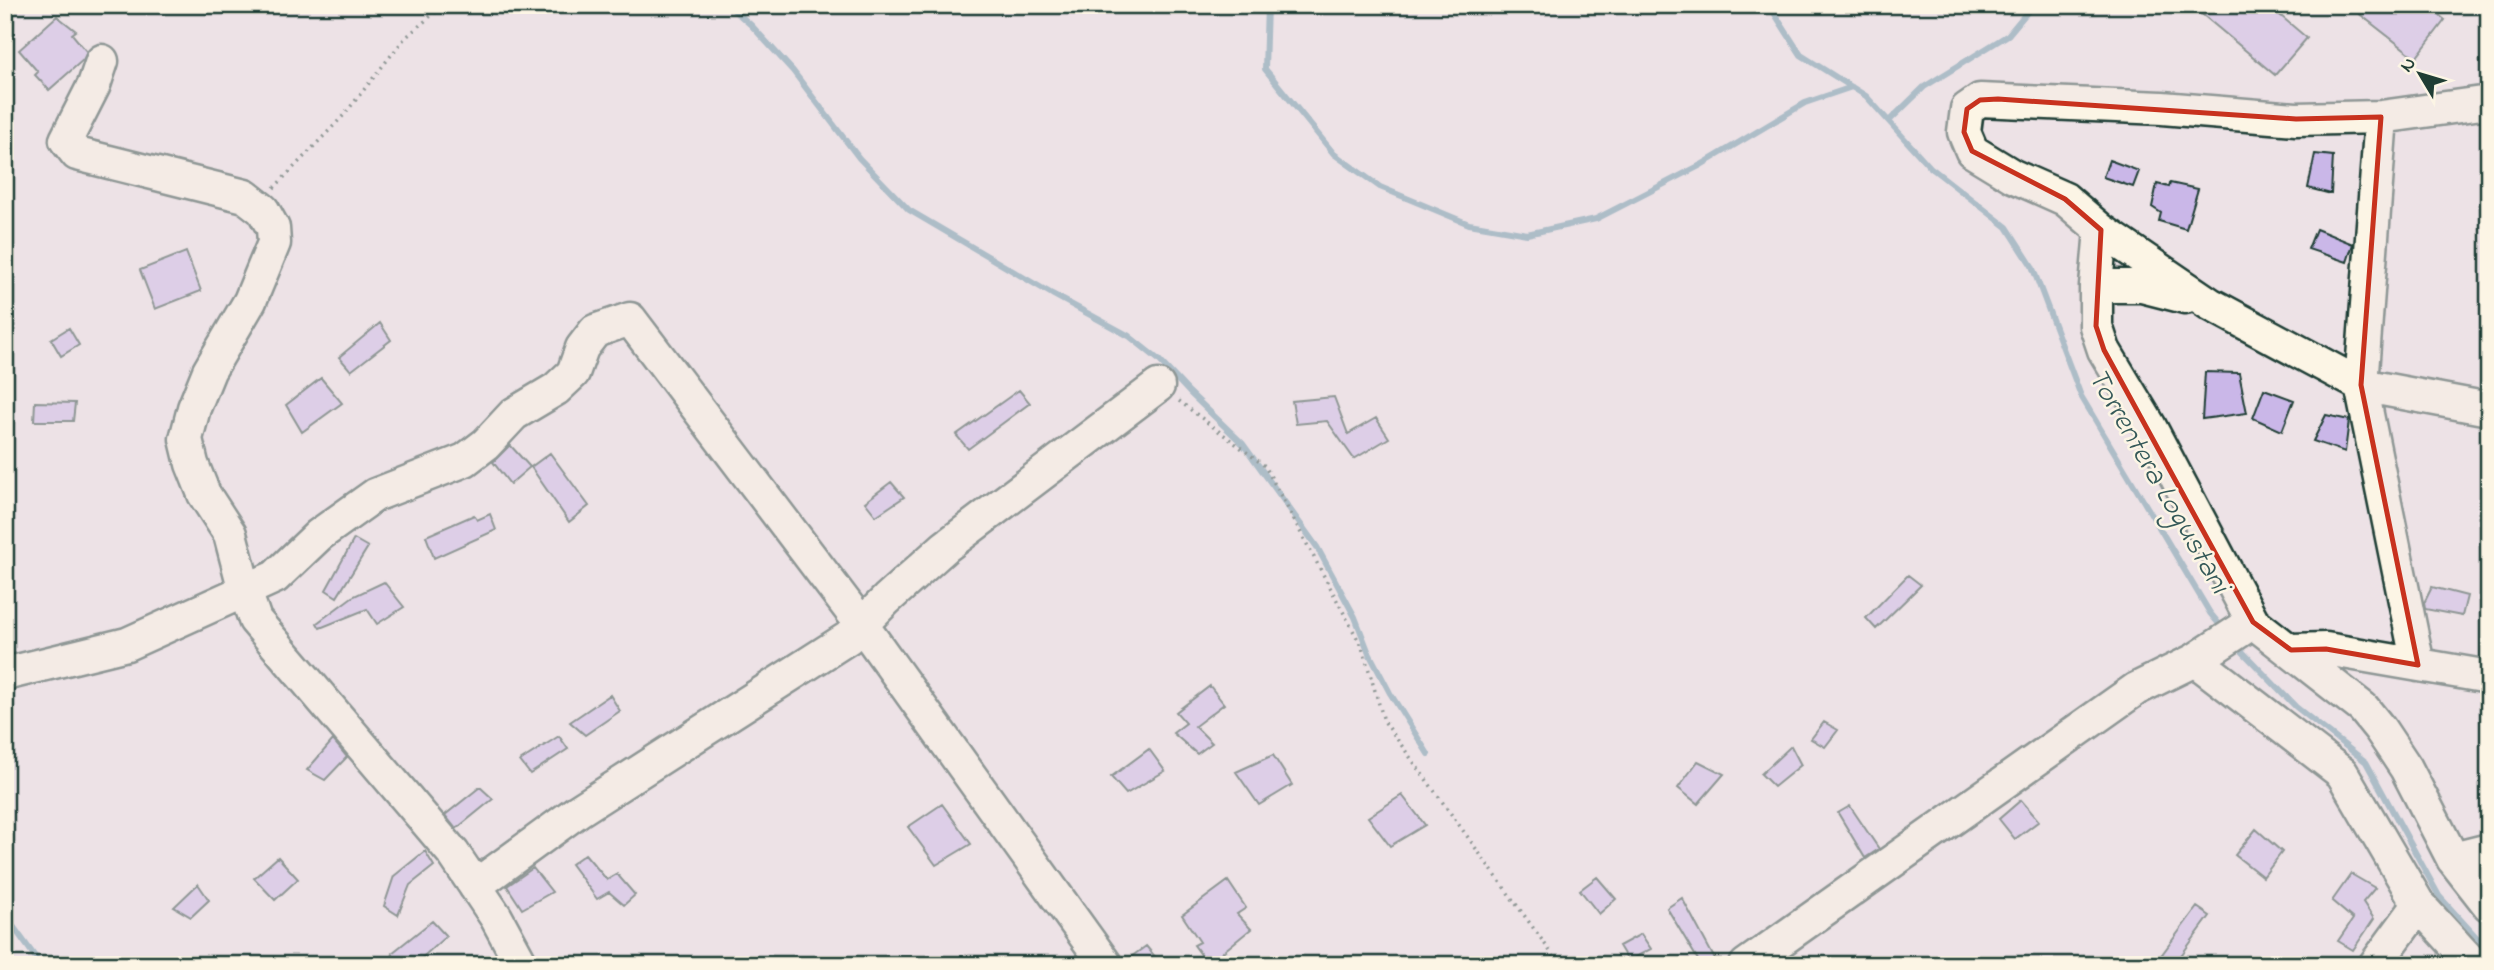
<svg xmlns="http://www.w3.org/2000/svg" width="2494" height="970" viewBox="0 0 2494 970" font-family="'Indie Flower',sans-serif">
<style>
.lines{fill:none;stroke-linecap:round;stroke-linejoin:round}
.stream{stroke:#6190a3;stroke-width:6}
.building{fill:#cab7e8;stroke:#1f3d34;stroke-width:2}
.minor-casing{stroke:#1f3d34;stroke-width:37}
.path{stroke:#1f3d34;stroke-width:3.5;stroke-dasharray:2 5;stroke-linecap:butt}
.minor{stroke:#fcf5e5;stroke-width:32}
.marked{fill:none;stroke:#c8321e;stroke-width:5;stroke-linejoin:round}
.labels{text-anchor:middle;stroke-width:5;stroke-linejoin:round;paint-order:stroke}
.water-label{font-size:30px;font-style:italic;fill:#355959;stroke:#fcf5e5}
</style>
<rect width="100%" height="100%" fill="#ede2e6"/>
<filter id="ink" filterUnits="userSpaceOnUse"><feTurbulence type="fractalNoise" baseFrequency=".0143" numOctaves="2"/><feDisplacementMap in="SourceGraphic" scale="14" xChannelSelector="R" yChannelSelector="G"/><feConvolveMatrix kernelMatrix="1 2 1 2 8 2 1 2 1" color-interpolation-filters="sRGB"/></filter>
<g filter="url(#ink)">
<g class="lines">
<path class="stream" d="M 728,5 L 751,25 L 793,71 L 859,158 L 909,210 L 1052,294 L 1129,336 L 1159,360 L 1189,392 L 1243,444 L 1317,547 L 1355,617 L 1369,653 L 1390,693 L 1428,754
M 1267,5 L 1265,69 L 1334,154 L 1380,187 L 1469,224 L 1527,234 L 1596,219 L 1701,165 L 1805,103 L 1852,87
M 1769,5 L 1801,55 L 1866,96 L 1930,167 L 2007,227 L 2032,266 L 2081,396 L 2210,613 L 2224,630
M 1889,121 L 1924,87 L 2008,35 L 2033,5
M 2235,644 L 2296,707 L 2366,762 L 2439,896 L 2489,951
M 5,915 L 41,965"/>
</g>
<path class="building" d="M 2191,5 L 2268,5 L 2307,38 L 2275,75 Z
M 2348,5 L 2426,5 L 2445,20 L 2416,58 Z
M 57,16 L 76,31 L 72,34 L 87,52 L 83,60 L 49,90 L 35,75 L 38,72 L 19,50 Z
M 2315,154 L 2333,156 L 2331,194 L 2308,188 Z
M 2109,160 L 2139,171 L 2133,187 L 2103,177 Z
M 2170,183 L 2198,189 L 2186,229 L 2159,221 L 2161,213 L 2152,207 L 2157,184 L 2169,187 Z
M 2316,229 L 2353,244 L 2347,262 L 2308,249 Z
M 186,252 L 201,291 L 155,309 L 140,270 Z
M 380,323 L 391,340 L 351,371 L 339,357 Z
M 69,328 L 79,345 L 61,356 L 51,339 Z
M 2205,372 L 2239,373 L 2247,413 L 2202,419 Z
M 321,378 L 342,403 L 302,432 L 286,405 Z
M 2264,389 L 2294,400 L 2282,431 L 2253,418 Z
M 1019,390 L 1030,403 L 968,449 L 956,435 Z
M 1334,397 L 1348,434 L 1376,418 L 1389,438 L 1354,459 L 1327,421 L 1296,424 L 1292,401 Z
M 35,402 L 75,403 L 73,421 L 34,421 Z
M 2326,415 L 2349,420 L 2345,452 L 2313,441 Z
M 510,445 L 530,467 L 510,484 L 493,462 Z
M 550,453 L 589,506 L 569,522 L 531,467 Z
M 891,482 L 904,497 L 876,516 L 865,502 Z
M 490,514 L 496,530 L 434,558 L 426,536 L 474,515 L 477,520 Z
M 354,539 L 368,547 L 337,597 L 326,590 Z
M 1908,575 L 1921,585 L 1876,629 L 1866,618 Z
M 384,582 L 404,607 L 377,624 L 367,609 L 320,628 L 317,623 L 352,597 Z
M 2432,587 L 2467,596 L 2462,616 L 2425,609 L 2424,603 Z
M 1210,686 L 1224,704 L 1195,726 L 1212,743 L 1197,754 L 1173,733 L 1186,723 L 1176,712 Z
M 610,695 L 620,711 L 585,735 L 570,722 Z
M 1824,722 L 1838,730 L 1825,747 L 1811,739 Z
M 559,736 L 568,749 L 530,774 L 520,761 Z
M 333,740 L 347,757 L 325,780 L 307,770 Z
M 1791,746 L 1801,765 L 1774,787 L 1761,774 Z
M 1149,749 L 1165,771 L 1126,794 L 1111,777 Z
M 1273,755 L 1292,785 L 1259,805 L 1236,772 Z
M 1698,761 L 1724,774 L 1698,804 L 1678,788 Z
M 480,787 L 493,799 L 456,829 L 445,815 Z
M 1402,795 L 1425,825 L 1390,846 L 1368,817 Z
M 2021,800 L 2039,821 L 2015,839 L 1999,819 Z
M 942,804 L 971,844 L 936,865 L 908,827 Z
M 1850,806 L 1879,849 L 1865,858 L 1838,813 Z
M 2256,829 L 2282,852 L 2263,877 L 2235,855 Z
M 425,851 L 434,866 L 410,885 L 398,915 L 384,906 L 394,876 Z
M 585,854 L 607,880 L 617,874 L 635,895 L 624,905 L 609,892 L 597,899 L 571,864 Z
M 278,857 L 298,879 L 275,900 L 254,878 Z
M 533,868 L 552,892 L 522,909 L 507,886 Z
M 2351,874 L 2375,888 L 2363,902 L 2374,919 L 2353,950 L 2338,941 L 2353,919 L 2332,901 Z
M 1597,877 L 1616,899 L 1599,914 L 1580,890 Z
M 1228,881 L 1246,908 L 1237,914 L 1251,929 L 1208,964 L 1194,945 L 1200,942 L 1182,915 Z
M 198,884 L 209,900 L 191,917 L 174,907 Z
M 1682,898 L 1718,965 L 1701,965 L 1667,908 Z
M 2197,907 L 2210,916 L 2174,965 L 2154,965 Z
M 432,921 L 446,936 L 414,965 L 398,965 L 392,953 Z
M 1641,934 L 1651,949 L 1628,961 L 1619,946 Z
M 1146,946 L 1162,965 L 1124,965 L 1124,962 Z"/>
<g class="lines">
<g class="minor-casing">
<path id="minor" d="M 102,61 L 94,85 L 66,140 L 77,154 L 245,196 L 263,210 L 273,228 L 274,243 L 250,301 L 209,371 L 194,408 L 186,439 L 192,464 L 204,494 L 230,534 L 245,591 L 255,620 L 453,853 L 496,917 L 522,965
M 2489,102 L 2381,117 L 2296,119 L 2162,108 L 1980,100 L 1967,109 L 1964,132 L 1972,151 L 2013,176 L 2065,199 L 2101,230 L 2210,304 L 2361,385 L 2489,409
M 2381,117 L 2361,385 L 2418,665
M 2101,230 L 2096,286 L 2096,326 L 2104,350 L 2149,425 L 2253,622 L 2363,708 L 2380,729 L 2406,768 L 2453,859 L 2489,905
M 2096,286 L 2142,286 L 2185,297
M 2291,650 L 2326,649 L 2489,677
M 2195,660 L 2342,773 L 2419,905 L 2474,965
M 5,674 L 127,644 L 275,577 L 319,535 L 375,495 L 465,460 L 486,444 L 514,414 L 556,389 L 573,373 L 582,348 L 595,331 L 630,319 L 862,625 L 1106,965
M 2453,859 L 2489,850
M 475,886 L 578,811 L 848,638 L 887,599 L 945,547 L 1158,386
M 1746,965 L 2136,689 L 2195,660 L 2253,622
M 2375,965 L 2419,905"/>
</g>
<path class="path" d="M 274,188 L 344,115 L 404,39 L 439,9 L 559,9 L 570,5
M 1179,401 L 1265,466 L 1362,647 L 1384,721 L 1560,965"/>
<use href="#minor" class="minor"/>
</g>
</g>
<path d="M0 0H2494V970H0ZM 1998,99 L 2296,119 L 2381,117 L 2361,385 L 2418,665 L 2326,649 L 2291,650 L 2253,622 L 2104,350 L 2096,326 L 2101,230 L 2065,199 L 1972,151 L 1964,132 L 1967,109 L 1980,100 Z" fill="#ede2e6" fill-opacity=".55" fill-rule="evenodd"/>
<path class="marked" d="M 1998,99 L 2296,119 L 2381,117 L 2361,385 L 2418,665 L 2326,649 L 2291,650 L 2253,622 L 2104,350 L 2096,326 L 2101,230 L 2065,199 L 1972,151 L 1964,132 L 1967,109 L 1980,100 Z"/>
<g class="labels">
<g class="water-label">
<text transform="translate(2160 480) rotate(60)" y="10">Torrentera Logustani</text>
</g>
</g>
<rect width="2494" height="970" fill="none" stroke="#fcf5e5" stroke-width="28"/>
<rect x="14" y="14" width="2466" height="942" fill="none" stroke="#1f3d34" stroke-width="2.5" filter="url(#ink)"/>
<g transform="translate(2420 74) rotate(308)" stroke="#fcf5e5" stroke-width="5" paint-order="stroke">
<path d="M0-5L12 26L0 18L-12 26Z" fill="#1f3d34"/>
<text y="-10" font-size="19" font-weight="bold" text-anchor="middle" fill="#1f3d34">N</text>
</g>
</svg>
